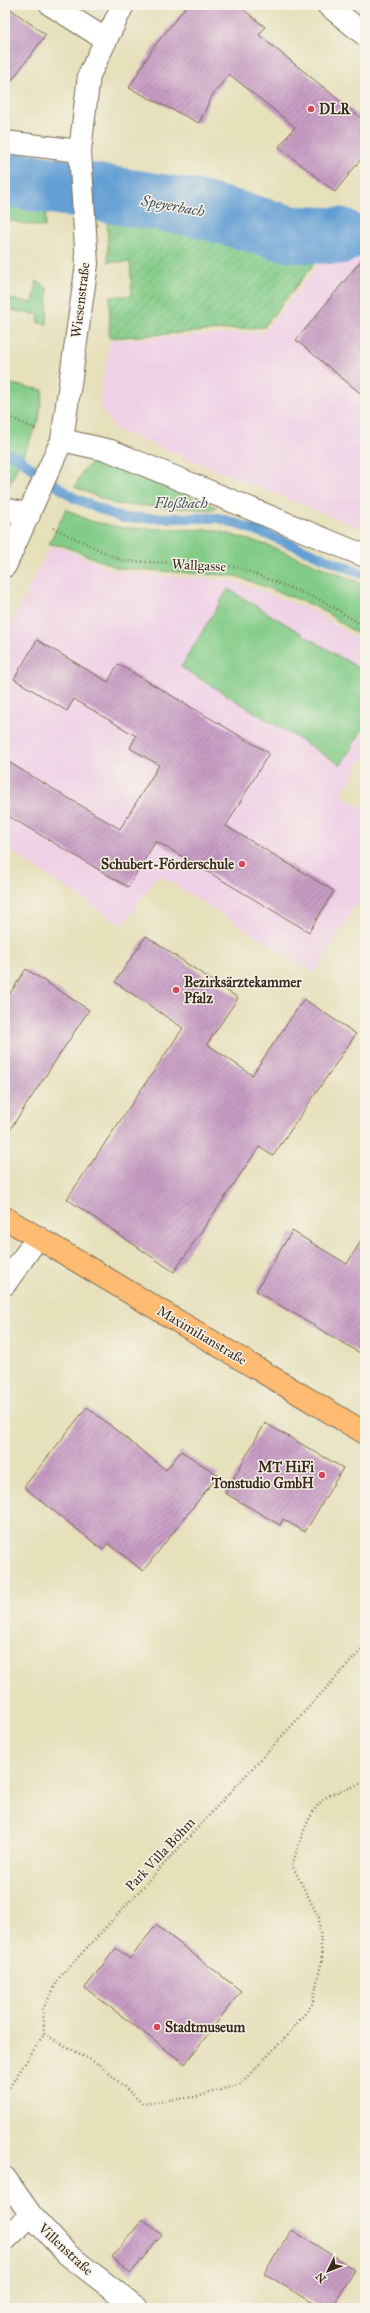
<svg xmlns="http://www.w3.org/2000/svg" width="370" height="2313" viewBox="0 0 370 2313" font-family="'IM FELL Great Primer',serif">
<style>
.built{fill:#efd0e6}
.green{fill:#83cc88;stroke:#5f7b53}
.garden{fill:url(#garden-furrows);stroke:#5f7b53}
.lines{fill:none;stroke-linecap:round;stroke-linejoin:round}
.stream{stroke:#639fd4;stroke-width:10}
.river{stroke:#639fd4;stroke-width:57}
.building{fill:url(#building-hatch)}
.minor-casing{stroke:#776a55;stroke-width:24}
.major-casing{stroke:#776a55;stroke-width:24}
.path{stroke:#776a55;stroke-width:2.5;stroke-dasharray:1 3;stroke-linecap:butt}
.minor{stroke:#fff;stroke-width:22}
.major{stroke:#febb71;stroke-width:22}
.poi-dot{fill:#d1495b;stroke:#f7f3e8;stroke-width:1.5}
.labels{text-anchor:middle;stroke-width:3;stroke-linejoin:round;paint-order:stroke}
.poi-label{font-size:14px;font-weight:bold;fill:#3b2a1e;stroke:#f7f3e8;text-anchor:start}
.street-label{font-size:14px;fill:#3b2a1e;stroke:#f7f3e8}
.water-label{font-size:15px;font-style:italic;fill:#49535e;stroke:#f7f3e8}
</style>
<defs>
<pattern id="garden-furrows" width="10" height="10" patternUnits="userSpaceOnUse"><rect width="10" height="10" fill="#83cc88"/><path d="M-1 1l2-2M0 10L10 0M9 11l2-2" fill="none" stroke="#72af75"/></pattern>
<pattern id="building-hatch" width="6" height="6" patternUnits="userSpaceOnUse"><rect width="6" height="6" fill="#c89cc5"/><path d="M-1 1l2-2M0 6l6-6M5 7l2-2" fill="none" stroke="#a47f9f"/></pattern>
</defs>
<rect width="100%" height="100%" fill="#f7f3e8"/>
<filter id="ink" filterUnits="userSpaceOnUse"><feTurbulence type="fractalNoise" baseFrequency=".025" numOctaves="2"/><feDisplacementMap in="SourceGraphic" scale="8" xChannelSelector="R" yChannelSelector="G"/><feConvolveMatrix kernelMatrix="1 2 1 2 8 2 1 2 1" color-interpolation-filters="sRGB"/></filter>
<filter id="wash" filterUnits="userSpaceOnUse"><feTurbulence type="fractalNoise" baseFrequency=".012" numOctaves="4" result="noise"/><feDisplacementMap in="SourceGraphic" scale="16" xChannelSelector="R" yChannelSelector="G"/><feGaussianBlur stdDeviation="0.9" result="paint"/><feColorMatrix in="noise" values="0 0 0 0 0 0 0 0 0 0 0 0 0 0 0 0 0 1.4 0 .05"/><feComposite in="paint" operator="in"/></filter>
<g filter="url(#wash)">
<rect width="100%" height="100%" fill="#e6e0bb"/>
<path class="built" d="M 365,206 L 365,530 L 115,429 L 99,404 L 110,340 L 264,332 Z
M 50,547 L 62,548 L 117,572 L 236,581 L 317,613 L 365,644 L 365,755 L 341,795 L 365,809 L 365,889 L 315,973 L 158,874 L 123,926 L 5,847 L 5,635 Z"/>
<path class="green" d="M 5,169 L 47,176 L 45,227 L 5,220 Z
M 37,281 L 48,289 L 47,324 L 38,323 L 39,315 L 5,309 L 5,298 L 33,303 Z
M 5,383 L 43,390 L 39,420 L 7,490 L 5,489 Z
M 96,460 L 132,469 L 216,507 L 215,510 L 115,504 L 75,487 L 83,470 Z
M 66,509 L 90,521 L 124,528 L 214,530 L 267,545 L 365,585 L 365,639 L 318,607 L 236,576 L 118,568 L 64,546 L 49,544 Z
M 228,589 L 365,672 L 365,725 L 341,765 L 181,667 Z"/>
<path class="garden" d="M 107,207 L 199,223 L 321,255 L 264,327 L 109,338 L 110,297 L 132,295 L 130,262 L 108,262 Z"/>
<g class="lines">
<path class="stream" d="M 5,452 L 18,458 L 74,498 L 122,518 L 219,518 L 266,534 L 365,575"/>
<path class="river" d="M 5,178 L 195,208 L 290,234 L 340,236"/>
</g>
<g id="blocks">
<path class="building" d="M 5,5 L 46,35 L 5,89 Z
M 187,5 L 238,5 L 265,27 L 259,35 L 365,121 L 365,154 L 335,192 L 279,147 L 295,127 L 229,74 L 212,96 L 199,123 L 129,88 L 153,48 Z
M 365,256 L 365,397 L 296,340 Z
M 37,640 L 108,682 L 118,664 L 269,753 L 226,826 L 334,891 L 309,932 L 156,841 L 128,887 L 5,814 L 5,760 L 120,829 L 159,765 L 130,748 L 136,736 L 74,699 L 67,711 L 14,679 Z
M 146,936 L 238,998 L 207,1044 L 252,1075 L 304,999 L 356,1034 L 273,1156 L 259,1147 L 174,1272 L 67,1199 L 183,1028 L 115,982 Z
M 26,969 L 89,1010 L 5,1137 L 5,1001 Z
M 292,1231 L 347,1264 L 365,1234 L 365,1356 L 256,1291 Z
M 87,1407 L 166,1470 L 181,1451 L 218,1475 L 143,1571 L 108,1543 L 103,1550 L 24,1487 Z
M 265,1423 L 343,1468 L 305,1532 L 283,1519 L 280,1525 L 225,1493 Z
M 156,1925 L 241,1991 L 185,2064 L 85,1988 L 116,1948 L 130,1959 Z
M 143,2219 L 162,2235 L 131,2273 L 112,2257 Z
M 292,2230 L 355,2270 L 332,2308 L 320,2308 L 264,2273 Z"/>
</g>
</g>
<g filter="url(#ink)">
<use href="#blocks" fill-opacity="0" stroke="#776a55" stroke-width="1"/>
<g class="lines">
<g class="minor-casing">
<path id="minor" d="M 51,5 L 105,39
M 328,5 L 365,35
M 5,142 L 80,151
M 62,440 L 111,451 L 365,556
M 5,509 L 29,515
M 5,566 L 62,440 L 87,264 L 80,151 L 89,75 L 123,5
M 5,1284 L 38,1237
M 5,2178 L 31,2215 L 67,2254 L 137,2308
M 5,2240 L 31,2215"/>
</g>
<g class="major-casing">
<path id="major" d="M 5,1218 L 365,1433"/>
</g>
<path class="path" d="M 5,415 L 36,429
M 53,528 L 123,561 L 222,565 L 240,568 L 323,601 L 365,627
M 44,2034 L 100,2065 L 142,2103 L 196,2097 L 240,2084 L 285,2038 L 312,2005 L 322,1960 L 319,1918 L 292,1865 C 300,1843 308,1807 330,1795 C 342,1789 354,1788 365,1781
M 5,2094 L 44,2034 L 43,2009 L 60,1977 L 365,1646"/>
<use href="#minor" class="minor"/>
<use href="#major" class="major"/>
</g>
</g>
<g class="poi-dot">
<circle cx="311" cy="109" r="4"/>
<circle cx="242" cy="864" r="4"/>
<circle cx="176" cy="990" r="4"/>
<circle cx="322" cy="1475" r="4"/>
<circle cx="157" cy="2027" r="4"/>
</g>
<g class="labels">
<g class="poi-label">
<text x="319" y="114">DLR</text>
<text x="234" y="869" text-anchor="end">Schubert-Förderschule</text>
<text x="184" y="987">Bezirksärztekammer<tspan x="184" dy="16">Pfalz</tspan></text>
<text x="314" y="1472" text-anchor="end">MT HiFi<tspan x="314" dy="16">Tonstudio GmbH</tspan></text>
<text x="165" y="2032">Stadtmuseum</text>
</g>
<g class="street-label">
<text transform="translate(80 300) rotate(-83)" y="5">Wiesenstraße</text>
<text transform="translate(199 565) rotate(3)" y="5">Wallgasse</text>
<text transform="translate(202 1335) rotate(31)" y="5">Maximilianstraße</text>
<text transform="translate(160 1854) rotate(-47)" y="5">Park Villa Böhm</text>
<text transform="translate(66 2249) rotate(43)" y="5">Villenstraße</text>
</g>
<g class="water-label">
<text transform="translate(173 206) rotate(10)" y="5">Speyerbach</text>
<text x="181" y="508">Floßbach</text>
</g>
</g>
<rect width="370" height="2313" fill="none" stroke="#f7f3e8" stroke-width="20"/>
<g transform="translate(328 2271) rotate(227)" stroke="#f7f3e8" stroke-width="3" paint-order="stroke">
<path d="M0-3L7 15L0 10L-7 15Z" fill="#3b2a1e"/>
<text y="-6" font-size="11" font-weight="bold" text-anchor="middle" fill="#3b2a1e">N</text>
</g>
</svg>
